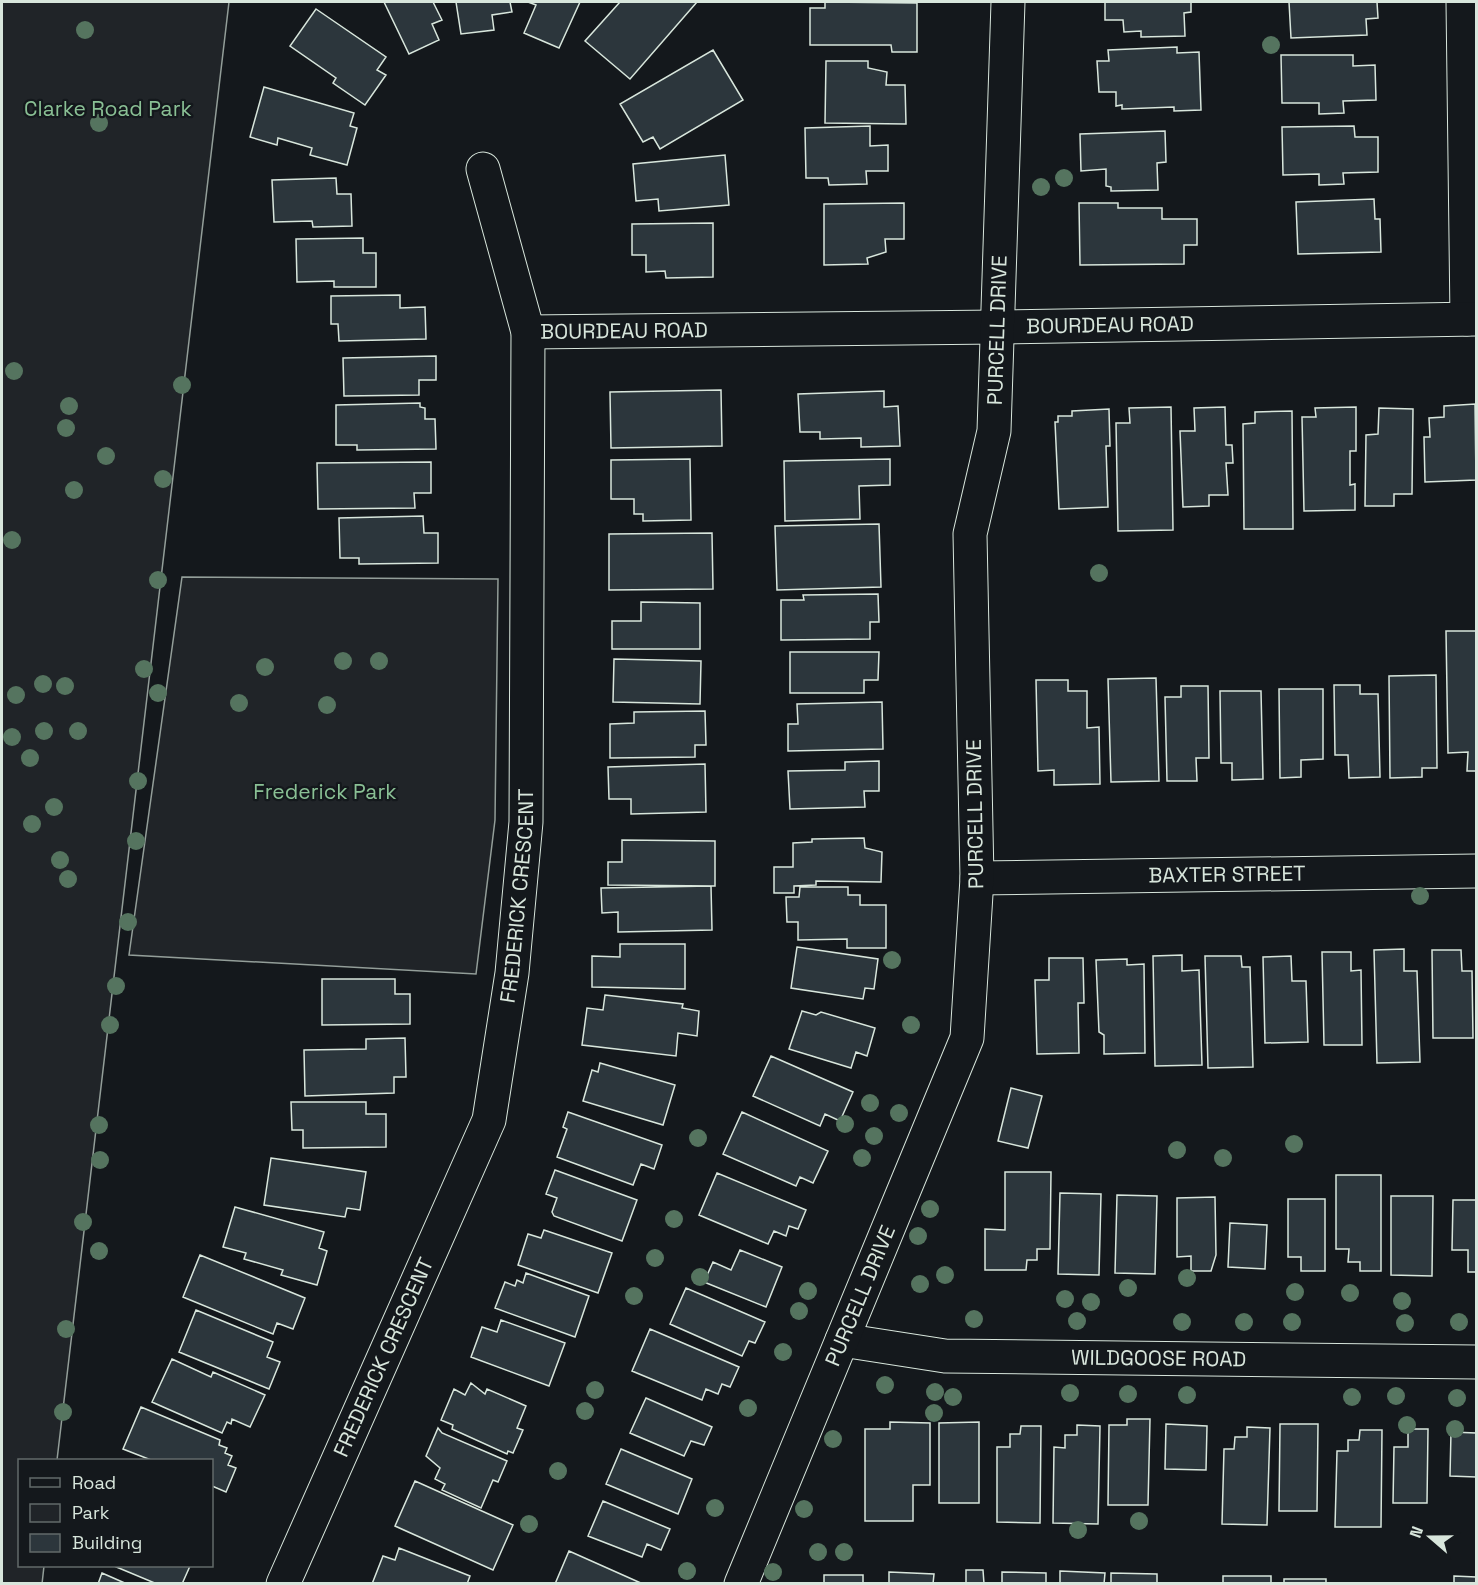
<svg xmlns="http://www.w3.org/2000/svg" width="1478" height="1585" viewBox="0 0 1478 1585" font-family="'Space Grotesk',sans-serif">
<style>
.green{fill:#202428;stroke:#939e99;stroke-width:1.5}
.building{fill:#2c363c;stroke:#d8e6dc;stroke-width:1.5}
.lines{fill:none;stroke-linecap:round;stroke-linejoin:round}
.minor-casing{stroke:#d8e6dc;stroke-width:35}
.minor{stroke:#14181c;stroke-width:33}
.tree{fill:#55745f}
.labels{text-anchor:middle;stroke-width:4.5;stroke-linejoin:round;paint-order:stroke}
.park-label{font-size:21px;fill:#8ac095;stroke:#14181c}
.street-label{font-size:21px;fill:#d8e6dc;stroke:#14181c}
</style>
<rect width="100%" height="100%" fill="#14181c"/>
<path class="green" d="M 2,2 L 229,2 L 57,1460 L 20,1460 L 20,1566 L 44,1566 L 42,1584 L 2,1583 Z
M 182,577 L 498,579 L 495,820 L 476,974 L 129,955 Z"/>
<path class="building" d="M 384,2 L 433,2 L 442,20 L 432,24 L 439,40 L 409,54 Z
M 456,2 L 510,2 L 512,12 L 492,15 L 494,30 L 461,34 Z
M 528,2 L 580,2 L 559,48 L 524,33 L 536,5 Z
M 620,2 L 697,2 L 630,79 L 585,41 Z
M 825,2 L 917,3 L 917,52 L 892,52 L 891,45 L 810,45 L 810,8 L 825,8 Z
M 1105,2 L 1191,2 L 1191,12 L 1184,13 L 1185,36 L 1141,37 L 1141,31 L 1124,32 L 1123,20 L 1105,20 Z
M 1289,2 L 1377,2 L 1378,18 L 1366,19 L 1367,35 L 1291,38 Z
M 316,9 L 386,57 L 377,70 L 386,75 L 365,105 L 333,83 L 336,78 L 290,46 Z
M 1177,47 L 1177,53 L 1199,52 L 1201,110 L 1174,111 L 1174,107 L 1122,109 L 1122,105 L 1116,106 L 1116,92 L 1099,92 L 1097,61 L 1109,61 L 1108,50 Z
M 713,50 L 743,100 L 660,149 L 653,137 L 643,142 L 620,104 Z
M 1281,55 L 1353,55 L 1353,66 L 1375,65 L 1376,100 L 1343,101 L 1344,113 L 1319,114 L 1319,103 L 1282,103 Z
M 826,61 L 868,61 L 868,68 L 887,72 L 886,85 L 905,85 L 906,124 L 825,123 Z
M 264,87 L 354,113 L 350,126 L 357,128 L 347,165 L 310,155 L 312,148 L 278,138 L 277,145 L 250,137 Z
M 870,126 L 870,146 L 888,145 L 888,171 L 866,171 L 867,184 L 829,185 L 828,178 L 806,178 L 805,128 Z
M 1354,126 L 1355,137 L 1378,137 L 1378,172 L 1343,173 L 1344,184 L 1319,185 L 1319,174 L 1283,175 L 1282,127 Z
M 1165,131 L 1166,162 L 1157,163 L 1158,190 L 1111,191 L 1111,187 L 1106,186 L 1106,169 L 1081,171 L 1080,134 Z
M 725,155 L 729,205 L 659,211 L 658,199 L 636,201 L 633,164 Z
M 336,178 L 337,194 L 351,194 L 352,226 L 313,227 L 312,221 L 274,222 L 272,180 Z
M 1374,199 L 1375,219 L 1380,219 L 1381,252 L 1298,254 L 1296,202 Z
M 904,203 L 904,239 L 885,239 L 886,252 L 867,258 L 868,264 L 824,265 L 824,204 Z
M 1079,203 L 1118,203 L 1118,208 L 1162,208 L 1162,219 L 1197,219 L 1197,245 L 1184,245 L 1184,264 L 1080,265 Z
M 713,223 L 713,277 L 666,278 L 665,271 L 646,272 L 646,255 L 632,255 L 632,224 Z
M 363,238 L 363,253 L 376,253 L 376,287 L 334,287 L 334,281 L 297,282 L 296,239 Z
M 400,295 L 400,308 L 425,307 L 426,339 L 339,341 L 338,324 L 331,324 L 331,296 Z
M 436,356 L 436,380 L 419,380 L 419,395 L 344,396 L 343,358 Z
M 721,390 L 722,446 L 611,448 L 610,392 Z
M 884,391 L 884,407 L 898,406 L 900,446 L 861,447 L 861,438 L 820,439 L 820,432 L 800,432 L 798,394 Z
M 420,403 L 420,407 L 425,408 L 425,419 L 435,419 L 436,449 L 357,450 L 357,445 L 336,445 L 336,405 Z
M 1475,404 L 1476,480 L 1425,482 L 1424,437 L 1430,437 L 1429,418 L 1444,417 L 1444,406 Z
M 1171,407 L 1173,530 L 1118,531 L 1116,423 L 1130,423 L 1129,408 Z
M 1225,407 L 1226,445 L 1232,445 L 1233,463 L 1226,463 L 1228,495 L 1209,495 L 1209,506 L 1183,507 L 1180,431 L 1195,431 L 1194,408 Z
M 1356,407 L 1356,451 L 1350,451 L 1350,485 L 1355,484 L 1355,510 L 1304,511 L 1302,417 L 1316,417 L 1315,408 Z
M 1379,408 L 1413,409 L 1412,494 L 1394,494 L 1394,506 L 1365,506 L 1366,435 L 1378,434 Z
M 1109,409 L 1110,446 L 1106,446 L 1108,507 L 1059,509 L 1055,422 L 1058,422 L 1058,416 L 1072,416 L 1072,411 Z
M 1292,411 L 1293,529 L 1244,529 L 1243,424 L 1255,423 L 1255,412 Z
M 690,459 L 691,520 L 643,521 L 643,514 L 634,514 L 634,499 L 611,499 L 611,460 Z
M 890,459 L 890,485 L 859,486 L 860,519 L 785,521 L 784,461 Z
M 431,462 L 431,493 L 414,493 L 415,508 L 318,509 L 317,463 Z
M 423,516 L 424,533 L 438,533 L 438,563 L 359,564 L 359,558 L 340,558 L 339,518 Z
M 879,524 L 881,587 L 777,590 L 775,526 Z
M 712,533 L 713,589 L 609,590 L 609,534 Z
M 878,594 L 879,622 L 870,622 L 870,639 L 781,640 L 781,600 L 804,600 L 803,595 Z
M 641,602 L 700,603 L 700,649 L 612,649 L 612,621 L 641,621 Z
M 1446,631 L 1476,631 L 1476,771 L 1467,771 L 1468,752 L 1448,753 Z
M 790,652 L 879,652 L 878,680 L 864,680 L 864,693 L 790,693 Z
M 614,659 L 701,661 L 700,704 L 613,702 Z
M 1436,675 L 1437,768 L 1422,768 L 1422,777 L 1390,778 L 1389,676 Z
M 1156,678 L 1159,781 L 1111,782 L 1108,679 Z
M 1036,680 L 1068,680 L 1068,691 L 1087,691 L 1087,728 L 1099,727 L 1100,784 L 1054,785 L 1054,770 L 1038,771 Z
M 1334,685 L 1360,685 L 1360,694 L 1378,694 L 1380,777 L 1349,778 L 1348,755 L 1335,755 Z
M 1181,686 L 1208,686 L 1209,758 L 1196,758 L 1197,781 L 1167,781 L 1165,697 L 1181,697 Z
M 1279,689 L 1323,689 L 1323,759 L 1301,760 L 1301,777 L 1280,778 Z
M 1220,691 L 1261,691 L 1263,779 L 1232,780 L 1232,763 L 1221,763 Z
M 882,702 L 883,749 L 788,751 L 788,724 L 798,724 L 797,704 Z
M 705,711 L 706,745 L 695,745 L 695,757 L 610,758 L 610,724 L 634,723 L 634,712 Z
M 879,761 L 879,791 L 864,791 L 865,807 L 790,809 L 788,771 L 845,770 L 845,762 Z
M 705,764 L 706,812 L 631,814 L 631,799 L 609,799 L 608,767 Z
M 864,838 L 865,848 L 882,852 L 881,882 L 816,881 L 816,885 L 794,886 L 794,893 L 774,893 L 774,867 L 793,867 L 793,843 L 812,842 L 812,839 Z
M 622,840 L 715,841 L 715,886 L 608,885 L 608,862 L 622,862 Z
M 711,886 L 712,930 L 618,932 L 618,912 L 602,913 L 601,888 Z
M 800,887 L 848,887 L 848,895 L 860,895 L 860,905 L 886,905 L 886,948 L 847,948 L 847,939 L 798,940 L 798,922 L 787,922 L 786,897 L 799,897 Z
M 620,944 L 685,944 L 685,989 L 592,987 L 592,956 L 620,957 Z
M 797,947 L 878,959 L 874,989 L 865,988 L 863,999 L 791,988 Z
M 1404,949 L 1404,971 L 1417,971 L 1420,1062 L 1377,1063 L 1374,950 Z
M 1432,950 L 1461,950 L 1462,971 L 1472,971 L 1473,1038 L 1433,1038 Z
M 1322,952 L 1351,952 L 1351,971 L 1361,970 L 1362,1045 L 1324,1045 Z
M 1182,955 L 1182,971 L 1199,970 L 1202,1065 L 1155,1066 L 1153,956 Z
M 1205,956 L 1241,956 L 1242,967 L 1250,967 L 1253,1067 L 1208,1068 Z
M 1291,956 L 1292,981 L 1306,981 L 1308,1042 L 1265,1043 L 1263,957 Z
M 1049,958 L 1083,958 L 1084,1003 L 1078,1003 L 1079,1053 L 1037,1054 L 1035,980 L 1049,980 Z
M 1127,959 L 1127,965 L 1144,964 L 1145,1053 L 1104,1054 L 1104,1035 L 1099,1032 L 1096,960 Z
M 322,979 L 395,979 L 395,994 L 410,994 L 410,1024 L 322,1025 Z
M 605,995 L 683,1004 L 682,1008 L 699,1011 L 697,1036 L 678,1033 L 676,1056 L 582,1045 L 587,1008 L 603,1010 Z
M 802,1011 L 816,1015 L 821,1012 L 875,1028 L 867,1056 L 856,1052 L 851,1068 L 789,1049 Z
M 405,1038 L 406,1077 L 394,1077 L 394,1093 L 305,1096 L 304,1050 L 366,1049 L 366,1039 Z
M 771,1056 L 853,1092 L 840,1121 L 825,1114 L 820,1126 L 753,1096 Z
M 600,1063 L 675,1085 L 663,1125 L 583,1101 L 592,1070 L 598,1072 Z
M 1011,1088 L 1042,1096 L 1028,1148 L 998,1141 Z
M 291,1102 L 366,1102 L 366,1114 L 386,1114 L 386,1147 L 303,1148 L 303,1130 L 292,1130 Z
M 568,1112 L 662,1145 L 654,1169 L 641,1164 L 633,1185 L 557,1157 L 567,1129 L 563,1127 Z
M 742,1112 L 828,1151 L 813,1183 L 800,1177 L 796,1186 L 723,1154 Z
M 271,1158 L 366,1172 L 360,1210 L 347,1208 L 345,1217 L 264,1205 Z
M 555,1170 L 637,1200 L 622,1241 L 554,1216 L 552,1212 L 557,1198 L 546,1194 Z
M 1005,1172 L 1051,1172 L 1050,1249 L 1037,1249 L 1037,1260 L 1027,1260 L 1026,1270 L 985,1270 L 985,1229 L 1005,1230 Z
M 717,1173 L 806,1210 L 798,1229 L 789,1226 L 786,1236 L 774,1231 L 768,1244 L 699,1215 Z
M 1336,1175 L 1381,1175 L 1381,1271 L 1360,1271 L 1360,1262 L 1348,1262 L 1349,1249 L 1336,1249 Z
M 1060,1193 L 1101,1194 L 1099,1275 L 1058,1274 Z
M 1117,1195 L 1157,1196 L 1155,1274 L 1115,1273 Z
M 1391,1196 L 1433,1196 L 1432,1276 L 1391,1275 Z
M 1215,1197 L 1216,1255 L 1211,1271 L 1191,1271 L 1191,1256 L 1177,1257 L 1177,1198 Z
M 1288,1199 L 1325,1199 L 1325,1271 L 1301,1271 L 1301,1257 L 1288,1257 Z
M 1453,1200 L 1476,1200 L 1476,1272 L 1468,1272 L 1468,1250 L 1452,1250 Z
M 235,1207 L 324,1232 L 319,1248 L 327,1251 L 317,1285 L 281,1275 L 283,1270 L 244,1259 L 246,1253 L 223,1247 Z
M 1230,1223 L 1267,1225 L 1265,1269 L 1228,1267 Z
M 544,1230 L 612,1253 L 598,1293 L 518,1265 L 528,1234 L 541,1238 Z
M 740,1250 L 782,1267 L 766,1307 L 704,1282 L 713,1262 L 731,1270 Z
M 200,1255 L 305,1298 L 293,1329 L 277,1323 L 273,1334 L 183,1297 Z
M 526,1273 L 589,1296 L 575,1337 L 495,1308 L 505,1282 L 515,1286 L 517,1280 L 523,1283 Z
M 686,1288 L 765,1322 L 755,1343 L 749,1341 L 742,1356 L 670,1324 Z
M 196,1310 L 273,1342 L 267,1357 L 280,1362 L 269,1389 L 179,1352 Z
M 501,1320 L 565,1343 L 549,1386 L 471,1357 L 482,1327 L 497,1332 Z
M 650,1329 L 739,1367 L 730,1387 L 722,1384 L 718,1394 L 706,1389 L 702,1400 L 632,1371 Z
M 172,1359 L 211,1377 L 213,1372 L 265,1395 L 250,1427 L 232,1419 L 231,1424 L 227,1422 L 222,1433 L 152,1402 Z
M 471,1383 L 485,1394 L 487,1389 L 526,1406 L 517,1428 L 523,1430 L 513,1453 L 508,1451 L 507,1454 L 452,1429 L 453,1425 L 441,1420 L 454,1389 L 465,1395 Z
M 646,1398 L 712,1427 L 704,1445 L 691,1441 L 684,1456 L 630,1433 Z
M 141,1407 L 220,1440 L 219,1445 L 227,1448 L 225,1453 L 232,1456 L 228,1465 L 236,1468 L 226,1492 L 212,1486 L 212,1460 L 151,1460 L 123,1449 Z
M 1127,1419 L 1150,1419 L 1148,1505 L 1108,1505 L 1109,1425 L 1127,1425 Z
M 890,1422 L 930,1423 L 930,1485 L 913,1485 L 913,1521 L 865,1521 L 865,1429 L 890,1429 Z
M 979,1422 L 979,1503 L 939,1503 L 939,1423 Z
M 1166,1424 L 1207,1426 L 1206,1470 L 1165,1469 Z
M 1280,1424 L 1318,1424 L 1317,1511 L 1279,1511 Z
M 1077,1425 L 1100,1426 L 1098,1524 L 1053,1523 L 1054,1447 L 1065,1448 L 1065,1435 L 1077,1435 Z
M 1021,1426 L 1041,1426 L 1040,1523 L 997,1522 L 997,1447 L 1010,1447 L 1010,1434 L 1020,1434 Z
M 1247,1427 L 1270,1428 L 1267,1525 L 1222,1524 L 1224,1449 L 1234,1449 L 1235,1437 L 1247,1437 Z
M 438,1428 L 442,1433 L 507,1461 L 498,1482 L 493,1480 L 481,1508 L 442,1490 L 445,1484 L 435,1479 L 440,1468 L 426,1456 Z
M 1408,1429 L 1428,1429 L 1427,1503 L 1393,1503 L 1394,1447 L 1408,1447 Z
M 1360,1430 L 1382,1430 L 1381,1527 L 1335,1527 L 1337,1451 L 1348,1451 L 1348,1440 L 1359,1440 Z
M 1451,1432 L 1476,1433 L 1476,1477 L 1450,1476 Z
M 621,1449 L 692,1479 L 678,1514 L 606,1484 Z
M 415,1481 L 513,1525 L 493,1570 L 395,1526 Z
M 603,1501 L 670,1529 L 661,1550 L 647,1544 L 642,1557 L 588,1536 Z
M 399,1548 L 470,1576 L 467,1584 L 372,1584 L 383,1556 L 395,1560 Z
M 569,1551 L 643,1584 L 555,1584 Z
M 114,1566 L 190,1566 L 182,1584 L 157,1584 Z
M 966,1570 L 983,1570 L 984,1584 L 966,1584 Z
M 1060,1571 L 1105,1573 L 1104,1584 L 1060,1584 Z
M 889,1572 L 934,1574 L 933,1584 L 889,1584 Z
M 1002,1572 L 1046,1573 L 1046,1584 L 1002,1584 Z
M 102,1573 L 127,1584 L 98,1584 Z
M 1111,1573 L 1157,1574 L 1157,1584 L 1111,1584 Z
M 824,1575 L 863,1575 L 863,1584 L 824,1584 Z
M 1223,1576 L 1271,1576 L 1271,1584 L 1223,1584 Z
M 1454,1576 L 1476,1577 L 1476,1584 L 1454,1584 Z
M 1284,1579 L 1326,1579 L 1326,1584 L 1284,1584 Z"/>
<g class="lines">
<g class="minor-casing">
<g id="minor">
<path d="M 1463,2 L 1467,319"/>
<path id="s1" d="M 528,332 L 998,327 L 1476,319"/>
<path id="s2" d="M 977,878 L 1476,871"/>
<path id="s3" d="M 842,1340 L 945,1356 L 1476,1362"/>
<path id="s4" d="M 283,1584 L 489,1120 L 512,973 L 526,822 L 528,332 L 483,169"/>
<path id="s5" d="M 741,1584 L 967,1038 L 977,878 L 970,534 L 994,431 L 1008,2"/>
</g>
</g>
<use href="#minor" class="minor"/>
</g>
<g class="tree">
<circle cx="85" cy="30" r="9"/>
<circle cx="1271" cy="45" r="9"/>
<circle cx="99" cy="123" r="9"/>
<circle cx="1064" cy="178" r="9"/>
<circle cx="1041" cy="187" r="9"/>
<circle cx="14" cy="371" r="9"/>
<circle cx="182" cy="385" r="9"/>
<circle cx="69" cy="406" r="9"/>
<circle cx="66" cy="428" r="9"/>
<circle cx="106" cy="456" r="9"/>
<circle cx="163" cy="479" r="9"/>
<circle cx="74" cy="490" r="9"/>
<circle cx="12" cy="540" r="9"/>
<circle cx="1099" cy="573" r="9"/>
<circle cx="158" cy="580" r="9"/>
<circle cx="343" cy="661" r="9"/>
<circle cx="379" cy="661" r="9"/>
<circle cx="265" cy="667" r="9"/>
<circle cx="144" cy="669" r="9"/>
<circle cx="43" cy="684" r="9"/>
<circle cx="65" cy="686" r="9"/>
<circle cx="158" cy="693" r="9"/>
<circle cx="16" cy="695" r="9"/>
<circle cx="239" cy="703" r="9"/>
<circle cx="327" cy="705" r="9"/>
<circle cx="44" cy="731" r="9"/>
<circle cx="78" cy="731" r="9"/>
<circle cx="12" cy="737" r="9"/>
<circle cx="30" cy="758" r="9"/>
<circle cx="138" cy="781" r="9"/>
<circle cx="54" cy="807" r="9"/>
<circle cx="32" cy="824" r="9"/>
<circle cx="136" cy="841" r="9"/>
<circle cx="60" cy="860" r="9"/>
<circle cx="68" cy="879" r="9"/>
<circle cx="1420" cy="896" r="9"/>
<circle cx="128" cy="922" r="9"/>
<circle cx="892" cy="960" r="9"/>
<circle cx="116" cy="986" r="9"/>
<circle cx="110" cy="1025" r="9"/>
<circle cx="911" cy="1025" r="9"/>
<circle cx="870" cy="1103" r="9"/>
<circle cx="899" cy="1113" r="9"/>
<circle cx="845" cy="1124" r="9"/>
<circle cx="99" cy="1125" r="9"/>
<circle cx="874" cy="1136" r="9"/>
<circle cx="698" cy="1138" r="9"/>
<circle cx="1294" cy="1144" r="9"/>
<circle cx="1177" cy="1150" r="9"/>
<circle cx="862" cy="1158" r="9"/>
<circle cx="1223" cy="1158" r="9"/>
<circle cx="100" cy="1160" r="9"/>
<circle cx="930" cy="1209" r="9"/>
<circle cx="674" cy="1219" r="9"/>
<circle cx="83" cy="1222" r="9"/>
<circle cx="918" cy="1236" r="9"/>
<circle cx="99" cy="1251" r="9"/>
<circle cx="655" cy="1258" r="9"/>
<circle cx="945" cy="1275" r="9"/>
<circle cx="700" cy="1277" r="9"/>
<circle cx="1187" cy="1278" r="9"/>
<circle cx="920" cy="1284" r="9"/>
<circle cx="1128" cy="1288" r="9"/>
<circle cx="808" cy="1291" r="9"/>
<circle cx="1295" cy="1292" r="9"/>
<circle cx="1350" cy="1293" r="9"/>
<circle cx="634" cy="1296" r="9"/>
<circle cx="1065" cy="1299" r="9"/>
<circle cx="1402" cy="1301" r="9"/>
<circle cx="1091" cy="1302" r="9"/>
<circle cx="799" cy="1311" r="9"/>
<circle cx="974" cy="1319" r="9"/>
<circle cx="1077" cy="1321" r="9"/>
<circle cx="1182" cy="1322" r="9"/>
<circle cx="1244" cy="1322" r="9"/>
<circle cx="1292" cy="1322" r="9"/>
<circle cx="1459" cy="1322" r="9"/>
<circle cx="1405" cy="1323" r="9"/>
<circle cx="66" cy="1329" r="9"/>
<circle cx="783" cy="1352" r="9"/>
<circle cx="885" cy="1385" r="9"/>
<circle cx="595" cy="1390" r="9"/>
<circle cx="935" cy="1392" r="9"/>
<circle cx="1070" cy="1393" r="9"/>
<circle cx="1128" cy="1394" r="9"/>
<circle cx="1187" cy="1395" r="9"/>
<circle cx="1396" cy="1396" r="9"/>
<circle cx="953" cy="1397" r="9"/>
<circle cx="1352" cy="1397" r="9"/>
<circle cx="1457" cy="1398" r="9"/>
<circle cx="748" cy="1408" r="9"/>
<circle cx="585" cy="1411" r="9"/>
<circle cx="63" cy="1412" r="9"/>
<circle cx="934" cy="1413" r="9"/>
<circle cx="1407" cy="1425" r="9"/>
<circle cx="1455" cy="1429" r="9"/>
<circle cx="833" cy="1439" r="9"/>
<circle cx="558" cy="1471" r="9"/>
<circle cx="715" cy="1508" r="9"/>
<circle cx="804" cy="1509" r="9"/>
<circle cx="1139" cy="1521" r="9"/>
<circle cx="529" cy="1524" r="9"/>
<circle cx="1078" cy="1530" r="9"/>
<circle cx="818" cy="1552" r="9"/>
<circle cx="844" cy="1552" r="9"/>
<circle cx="687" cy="1571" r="9"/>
<circle cx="773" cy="1572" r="9"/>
</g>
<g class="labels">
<g class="park-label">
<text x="108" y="116">Clarke Road Park</text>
<text x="325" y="799">Frederick Park</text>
</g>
<g class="street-label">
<text dy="7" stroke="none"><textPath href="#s1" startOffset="582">BOURDEAU ROAD</textPath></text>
<text dy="7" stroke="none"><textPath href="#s1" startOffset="96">BOURDEAU ROAD</textPath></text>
<text dy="7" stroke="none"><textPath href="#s5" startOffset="1302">PURCELL DRIVE</textPath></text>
<text transform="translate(975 814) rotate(-91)" y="7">PURCELL DRIVE</text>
<text dy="7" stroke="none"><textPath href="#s2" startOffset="250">BAXTER STREET</textPath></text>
<text dy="7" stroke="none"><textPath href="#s4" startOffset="734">FREDERICK CRESCENT</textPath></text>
<text dy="7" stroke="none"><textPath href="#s5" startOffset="312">PURCELL DRIVE</textPath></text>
<text dy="7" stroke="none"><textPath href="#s4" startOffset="248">FREDERICK CRESCENT</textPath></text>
<text dy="7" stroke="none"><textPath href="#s3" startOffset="318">WILDGOOSE ROAD</textPath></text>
</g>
</g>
<rect width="1478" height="1585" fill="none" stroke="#d8e6dc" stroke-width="6"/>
<rect x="18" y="1459" width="195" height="108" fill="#14181c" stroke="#626a69" stroke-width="1.5"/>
<rect x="30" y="1478" width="30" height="9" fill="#14181c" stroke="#626a69" stroke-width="1.5"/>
<text x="72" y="1489" font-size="18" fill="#d8e6dc">Road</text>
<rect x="30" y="1504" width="30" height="18" fill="#202428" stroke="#626a69" stroke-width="1.5"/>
<text x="72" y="1519" font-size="18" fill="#d8e6dc">Park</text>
<rect x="30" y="1534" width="30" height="18" fill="#2c363c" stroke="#626a69" stroke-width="1.5"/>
<text x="72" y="1549" font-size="18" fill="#d8e6dc">Building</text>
<g transform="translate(1430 1537) rotate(290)" stroke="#14181c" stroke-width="4.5" paint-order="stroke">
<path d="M0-4.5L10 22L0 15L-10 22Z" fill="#d8e6dc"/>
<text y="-9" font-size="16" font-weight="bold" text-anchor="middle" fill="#d8e6dc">N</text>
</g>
</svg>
